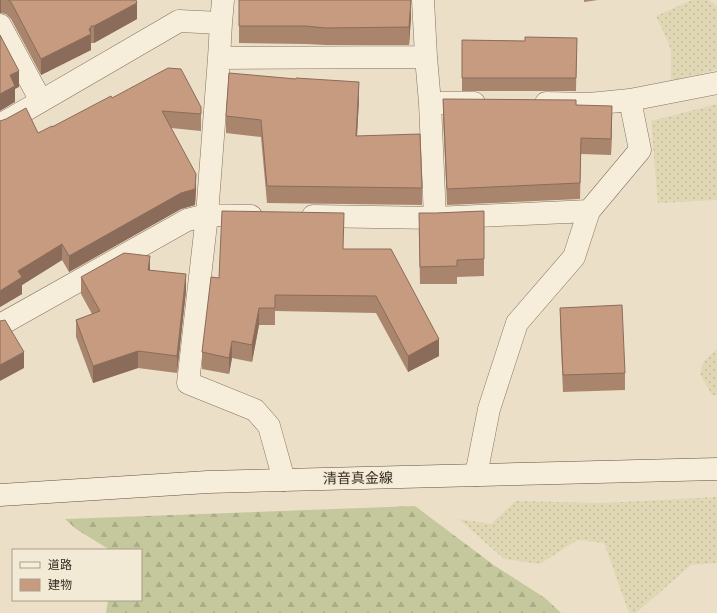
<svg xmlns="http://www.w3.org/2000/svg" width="717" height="613" viewBox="0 0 717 613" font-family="'Times New Roman','Noto Sans JP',serif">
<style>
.farmland{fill:url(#farmland-dots)}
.forest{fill:url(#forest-firs)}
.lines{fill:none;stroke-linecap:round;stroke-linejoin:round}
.minor-casing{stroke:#85725e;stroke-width:23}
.secondary-casing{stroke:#675341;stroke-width:23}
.minor{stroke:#f6edda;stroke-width:22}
.secondary{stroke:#f6edda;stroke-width:22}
.wall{fill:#aa856e}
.shaded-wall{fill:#8b6c5a}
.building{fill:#c69b80;stroke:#8b6c5a}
.labels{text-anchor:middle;stroke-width:3;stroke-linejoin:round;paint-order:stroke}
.street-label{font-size:14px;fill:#372b20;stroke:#f3ead6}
</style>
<defs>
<pattern id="farmland-dots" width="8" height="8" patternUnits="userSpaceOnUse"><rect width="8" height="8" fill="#e0d8b5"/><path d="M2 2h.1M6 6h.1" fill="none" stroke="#c1ba9b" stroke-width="1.8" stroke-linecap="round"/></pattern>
<pattern id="forest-firs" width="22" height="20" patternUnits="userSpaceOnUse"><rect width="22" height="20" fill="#c4c89c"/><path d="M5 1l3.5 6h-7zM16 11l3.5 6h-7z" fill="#a9ac86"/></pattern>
</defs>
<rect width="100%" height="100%" fill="#ebdfc7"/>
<path class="farmland" d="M 692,0 L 709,0 L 717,6 L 717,70 L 671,80 L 671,49 L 656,16 Z
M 717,104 L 717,200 L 658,203 L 651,121 Z
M 717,349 L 717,395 L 712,395 L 700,374 L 704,361 Z
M 717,497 L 717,563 L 691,565 L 636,613 L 629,613 L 604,543 L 577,540 L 540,564 L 504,559 L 459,519 L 491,524 L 516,501 L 602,503 Z"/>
<path class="forest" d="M 415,506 L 495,566 L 545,598 L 561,613 L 106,613 L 108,600 L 141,600 L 141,550 L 110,550 L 76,529 L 65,519 Z"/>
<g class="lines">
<g class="minor-casing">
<path id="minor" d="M 223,0 L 221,23 L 219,58 L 207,215 L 188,383 L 255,410 L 269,426 L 284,480
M 423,0 L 426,57 L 430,103 L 435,218
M 0,25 L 41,101
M 219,58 L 426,57
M 430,103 L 474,103
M 546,103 L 589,104 L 630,100 L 717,83
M 0,125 L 179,21 L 221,23
M 313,216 L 435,218 L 589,211 L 640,150 L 630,100
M 0,325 L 187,220 L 207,215 L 251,216
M 476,475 L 489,409 L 517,323 L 574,257 L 589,211"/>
</g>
<g class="secondary-casing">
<path id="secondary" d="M 0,495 L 208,482 L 717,469"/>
</g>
<use href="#minor" class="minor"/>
<use href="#secondary" class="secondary"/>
</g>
<path class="wall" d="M 0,0 L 136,0 L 137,19 L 94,43 L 91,43 L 91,50 L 41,75 L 11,19 L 6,14 L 0,13 Z
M 239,0 L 411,17 L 409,45 L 326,45 L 305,44 L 239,43 Z
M 584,0 L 598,0 L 584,2 Z
M 577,38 L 576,91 L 462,91 L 462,40 L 525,41 Z
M 112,98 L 201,107 L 201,131 L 171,128 L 196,190 L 195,205 L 181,209 L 69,272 L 62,260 L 22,285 L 22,294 L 0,307 L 0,121 L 38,133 L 52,127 Z
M 359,99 L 357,136 L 422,188 L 422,205 L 267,203 L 261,137 L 226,133 L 226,116 Z
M 443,99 L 576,105 L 612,122 L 611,155 L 581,154 L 580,199 L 447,205 L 443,116 Z
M 484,211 L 484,276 L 457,277 L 457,284 L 420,284 L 419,230 L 436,213 Z
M 343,249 L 439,356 L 408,372 L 376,313 L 275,311 L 275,325 L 259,325 L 252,362 L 232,358 L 229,374 L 202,369 L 202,352 L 219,278 Z
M 150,270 L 186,291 L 177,373 L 138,368 L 93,383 L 76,337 L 76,320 L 92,314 L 81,294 L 81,277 Z
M 560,308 L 625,373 L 625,390 L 563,392 L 560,325 Z"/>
<path class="shaded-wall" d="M 0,0 L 1,0 L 1,13 L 0,13 Z
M 411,0 L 411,17 L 409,45 L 409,27 Z
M 137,3 L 137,19 L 94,43 L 94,26 Z
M 91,26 L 91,50 L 41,75 L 41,59 L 89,29 Z
M 19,71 L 19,87 L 15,89 L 15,102 L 0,111 L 0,94 L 10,75 Z
M 359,82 L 359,99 L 356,153 L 356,136 Z
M 612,106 L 612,122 L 611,155 L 611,139 Z
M 196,174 L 196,190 L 195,205 L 181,209 L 69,272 L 69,256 Z
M 62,244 L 62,260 L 22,285 L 22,294 L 0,307 L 0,291 L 18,271 Z
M 150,256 L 150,273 L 148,270 Z
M 186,274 L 186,291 L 177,373 L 177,356 Z
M 259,308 L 259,325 L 252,362 L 252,345 Z
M 439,339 L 439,356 L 408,372 L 408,356 Z
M 232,341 L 232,358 L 229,374 L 229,358 Z
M 138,351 L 138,368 L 93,383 L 93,366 Z
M 24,352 L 24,368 L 0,381 L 0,365 Z"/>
<path class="building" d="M 8,0 L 136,0 L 137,3 L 94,26 L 91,26 L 91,28 L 89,29 L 91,34 L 41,59 L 11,2 Z
M 239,0 L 411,0 L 409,27 L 326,28 L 305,26 L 239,26 Z
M 0,35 L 19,71 L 10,75 L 15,86 L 0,94 Z
M 525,37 L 577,38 L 576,78 L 462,78 L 462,40 L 525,41 Z
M 168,68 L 181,69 L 201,107 L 201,114 L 162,111 L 196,174 L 195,189 L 181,193 L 69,256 L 62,244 L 18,271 L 22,277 L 0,291 L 0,121 L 6,119 L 26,108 L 38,133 L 52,126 L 52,127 L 111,96 L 112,98 Z
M 229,73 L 296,79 L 296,78 L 359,82 L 356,136 L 420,134 L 422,188 L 267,186 L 261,120 L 226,116 Z
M 443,99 L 576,100 L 576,105 L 612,106 L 611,139 L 581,138 L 580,183 L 447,189 Z
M 222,211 L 344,213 L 343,249 L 391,249 L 439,339 L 408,356 L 376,296 L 275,295 L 275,308 L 259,308 L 252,345 L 232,341 L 229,358 L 202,352 L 211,277 L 219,278 Z
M 484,211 L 484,259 L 457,260 L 457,266 L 420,267 L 419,213 L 436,213 Z
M 124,253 L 150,256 L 148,270 L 186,274 L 177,356 L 138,351 L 93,366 L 76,320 L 100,311 L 81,277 Z
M 622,305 L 625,373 L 563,375 L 560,308 Z
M 5,320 L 24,352 L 0,365 L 0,321 Z"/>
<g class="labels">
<g class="street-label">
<text transform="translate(358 478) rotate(-1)" y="5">清音真金線</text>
</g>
</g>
<rect x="12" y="549" width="130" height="52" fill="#f3ead6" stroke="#a89e8d"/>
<rect x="20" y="562" width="20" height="6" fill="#f6edda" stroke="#a89e8d"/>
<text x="48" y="569" font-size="12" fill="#372b20">道路</text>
<rect x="20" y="579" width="20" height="12" fill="#c69b80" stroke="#a89e8d"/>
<text x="48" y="589" font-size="12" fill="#372b20">建物</text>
</svg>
